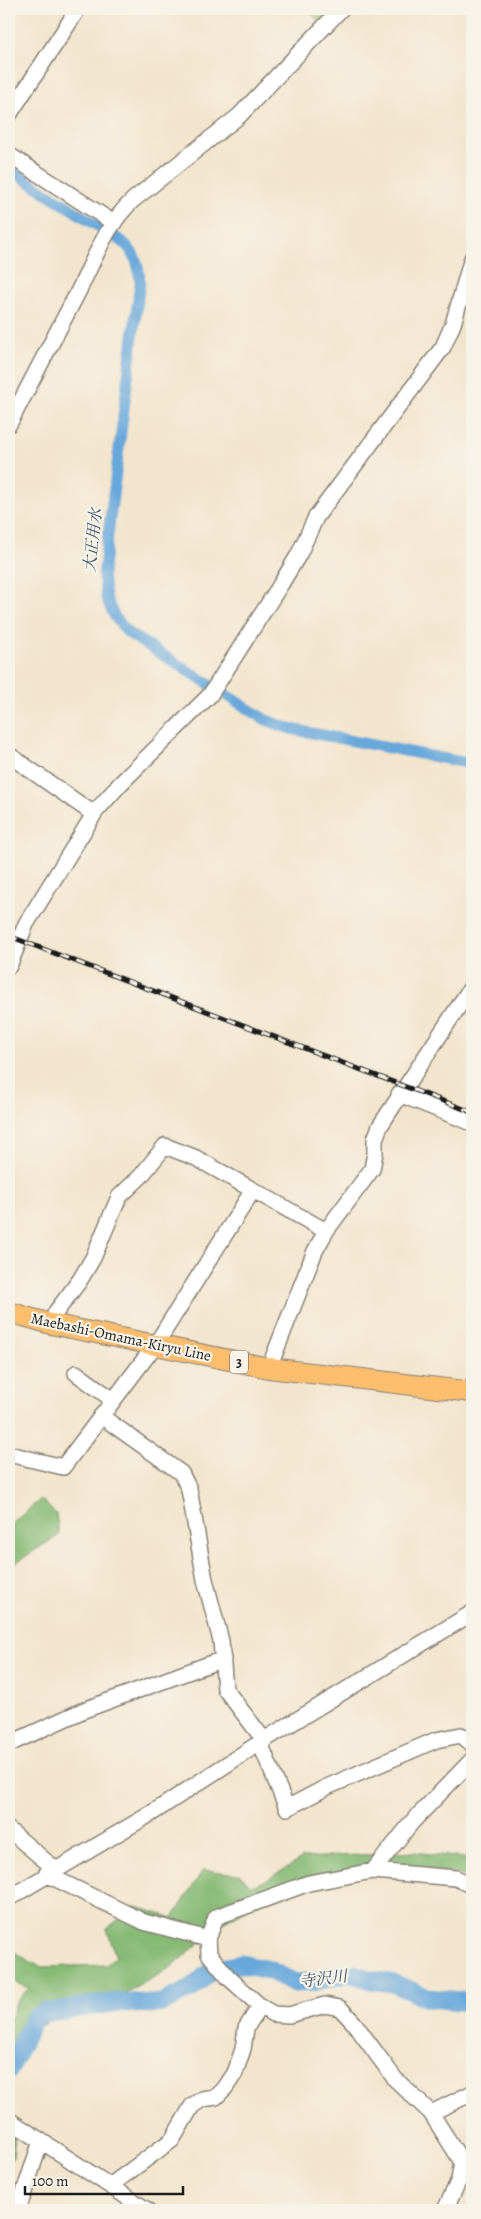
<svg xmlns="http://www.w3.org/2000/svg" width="481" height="2219" viewBox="0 0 481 2219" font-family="Alegreya,'Noto Serif JP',serif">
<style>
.green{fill:#a9da88;stroke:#627b52}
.forest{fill:#86ba74;stroke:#516b48}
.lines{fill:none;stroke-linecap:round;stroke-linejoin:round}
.canal{stroke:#68a7da;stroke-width:11}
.river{stroke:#68a7da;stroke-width:19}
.minor-casing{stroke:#888074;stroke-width:18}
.major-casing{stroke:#888074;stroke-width:22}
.minor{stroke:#fff;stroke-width:15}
.major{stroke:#fbbe6e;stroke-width:20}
.rail-casing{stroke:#1c1c1c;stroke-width:5}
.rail{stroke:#f7f3e8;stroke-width:3;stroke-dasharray:9;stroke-linecap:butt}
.labels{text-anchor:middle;stroke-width:4.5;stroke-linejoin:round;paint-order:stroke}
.shield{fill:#f7f3e8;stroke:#5e5c59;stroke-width:1}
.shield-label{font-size:14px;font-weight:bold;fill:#1c1c1c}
.street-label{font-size:15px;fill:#1c1c1c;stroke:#f7f3e8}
.water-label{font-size:16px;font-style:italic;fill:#3a5468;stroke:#f7f3e8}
</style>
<rect width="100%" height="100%" fill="#f7f3e8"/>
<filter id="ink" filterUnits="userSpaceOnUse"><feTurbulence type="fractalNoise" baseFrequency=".02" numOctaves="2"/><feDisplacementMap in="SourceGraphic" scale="10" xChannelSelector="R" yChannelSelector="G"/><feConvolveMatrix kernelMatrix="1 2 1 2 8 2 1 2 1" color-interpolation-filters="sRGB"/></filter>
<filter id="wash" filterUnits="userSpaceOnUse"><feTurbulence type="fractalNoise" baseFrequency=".0096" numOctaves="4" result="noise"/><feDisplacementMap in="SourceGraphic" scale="20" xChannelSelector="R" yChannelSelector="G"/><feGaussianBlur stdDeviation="1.12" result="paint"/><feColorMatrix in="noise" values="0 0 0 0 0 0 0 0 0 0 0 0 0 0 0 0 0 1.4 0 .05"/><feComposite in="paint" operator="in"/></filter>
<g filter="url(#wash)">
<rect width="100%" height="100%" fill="#f3e5cd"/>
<path class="green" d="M 305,9 L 334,9 L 325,19 L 318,19 Z"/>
<path class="forest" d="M 41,1499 L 56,1514 L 59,1535 L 9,1567 L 9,1526 Z
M 414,1852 L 472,1859 L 472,1881 L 468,1877 L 408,1865 L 304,1877 L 223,1923 L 170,1968 L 119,1997 L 61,2013 L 34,2031 L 16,2065 L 9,2070 L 9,2022 L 16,2002 L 29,1988 L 9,1980 L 9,1949 L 40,1967 L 106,1965 L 116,1957 L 107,1929 L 134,1906 L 173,1918 L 203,1870 L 240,1874 L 251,1886 L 265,1881 L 303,1858 Z
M 9,2128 L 15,2132 L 13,2157 L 9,2162 Z"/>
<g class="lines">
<path class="canal" d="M 9,169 L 123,242 C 136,254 139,265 140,282 L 103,575 L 106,597 L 110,607 L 115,617 L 128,633 L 266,720 L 291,729 L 472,764"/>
<path class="river" d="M 9,2070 L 33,2020 L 42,2013 L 118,2002 L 152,2004 L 162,2003 L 191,1989 L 212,1970 L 241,1964 L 269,1970 L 295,1983 L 312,1982 L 350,1973 L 371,1980 L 395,1984 L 428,1998 L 472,2002"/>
</g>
</g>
<g filter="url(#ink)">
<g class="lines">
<g class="minor-casing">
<path id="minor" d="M 9,115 L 78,9
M 9,155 L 114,223
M 9,424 C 32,380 55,336 78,292 C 94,260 106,225 133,200 L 239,116 L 341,9
M 9,755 L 88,810 L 96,811
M 9,966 L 26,924 L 96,811 L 121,783 L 210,695 L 281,584 L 299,554 L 316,517 L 443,347 L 453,324 L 472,258
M 399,1094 L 472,1123
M 51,1324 L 56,1312 L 80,1280 L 93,1258 L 119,1197 L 141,1176 L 165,1146 L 196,1158 L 326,1231
M 269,1368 L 315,1251 L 326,1231 L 372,1169 L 375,1153 L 375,1139 L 380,1126 L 472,986
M 76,1373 L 113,1400
M 101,1416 L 181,1473 L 189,1489 L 205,1580 L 221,1641 L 225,1689 L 264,1740
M 9,1454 L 63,1467 L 156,1344 L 253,1190
M 260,1743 L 287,1808 L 327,1787 L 436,1740 L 461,1735 L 472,1744
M 9,1744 L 84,1710 L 223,1659
M 9,1830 L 55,1869
M 373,1871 L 412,1822 L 472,1760
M 46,1874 L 144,1922 L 208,1939
M 9,1898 L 152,1813 L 264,1740 L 472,1613
M 431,2113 L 472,2093
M 9,2120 L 147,2210
M 111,2185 L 172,2140 L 192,2106 L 202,2099 L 216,2097 L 225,2088 L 235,2073 L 243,2049 L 246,2028 L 260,2006
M 18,2210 L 41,2141
M 445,2210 L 459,2180 L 462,2162 L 431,2113 L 395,2079 L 354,2023 L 340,2008 L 325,2005 L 289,2015 L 273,2014 L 260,2006 L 228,1977 L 209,1954 L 208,1939 L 216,1917 L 309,1883 L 373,1871 L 456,1878 L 472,1886"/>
</g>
<g class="major-casing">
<path id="major" d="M 9,1312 L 51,1324 L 269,1368 L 472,1392"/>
</g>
<use href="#minor" class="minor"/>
<use href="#major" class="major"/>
<g class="rail-casing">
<path id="rail" d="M 9,936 L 472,1112"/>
</g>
<use href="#rail" class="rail"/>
</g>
</g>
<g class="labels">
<rect class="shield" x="230" y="1350.5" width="18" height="23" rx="4"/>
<g class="shield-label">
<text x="239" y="1367">3</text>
</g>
<g class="street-label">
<text transform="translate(121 1337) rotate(12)" y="5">Maebashi-Omama-Kiryu Line</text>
</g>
<g class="water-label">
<text transform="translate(92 540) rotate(-84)" y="6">大正用水</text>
<text transform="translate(323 1978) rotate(-7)" y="6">寺沢川</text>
</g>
</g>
<rect width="481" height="2219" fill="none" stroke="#f7f3e8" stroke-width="30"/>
<path d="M25 2186v8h158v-8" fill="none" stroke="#1c1c1c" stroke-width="2.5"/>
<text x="32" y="2186" font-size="15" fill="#1c1c1c" stroke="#f7f3e8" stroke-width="4" paint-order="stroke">100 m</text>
</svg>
